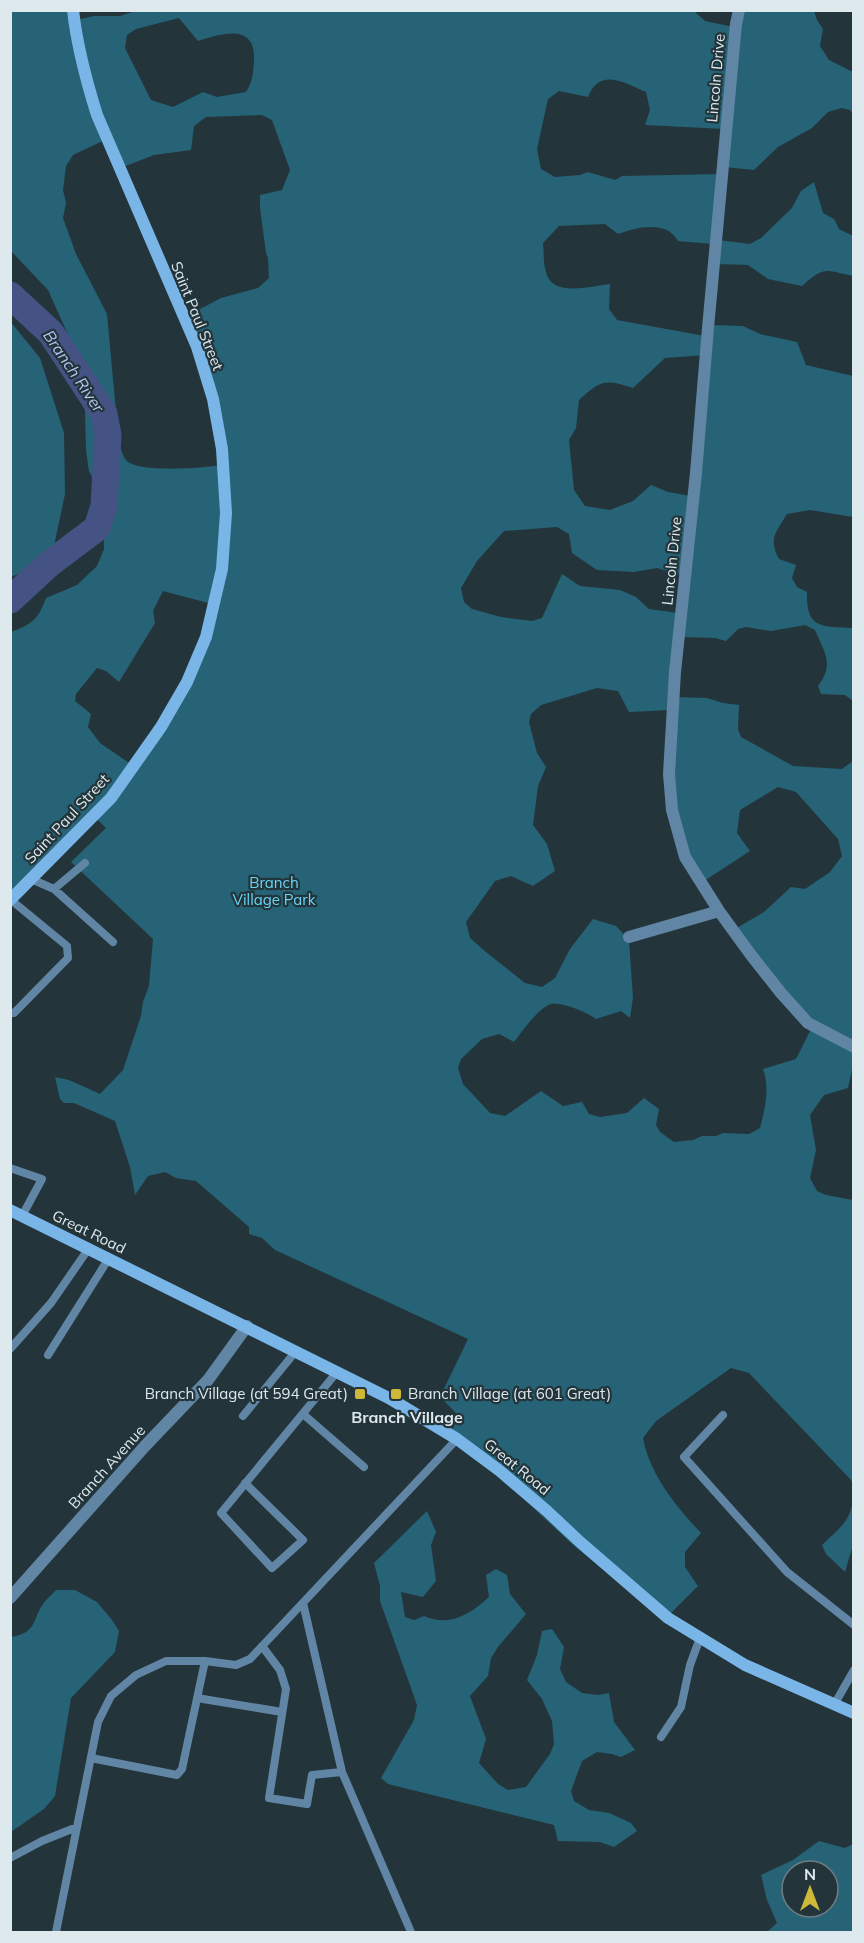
<svg xmlns="http://www.w3.org/2000/svg" width="864" height="1943" viewBox="0 0 864 1943" font-family="Mulish,sans-serif">
<style>
.green{fill:#266376;fill-rule:evenodd}
.lines{fill:none;stroke-linecap:round;stroke-linejoin:round}
.river{stroke:#445383;stroke-width:27}
.service{stroke:#6186a5;stroke-width:8}
.minor{stroke:#6186a5;stroke-width:12}
.secondary{stroke:#7ab5e7;stroke-width:12}
.poi-dot{fill:#cfb837;stroke:#23353b;stroke-width:2}
.labels{text-anchor:middle;stroke-width:4.5;stroke-linejoin:round;paint-order:stroke}
.street-label{font-size:15px;fill:#dee9ed;stroke:#23353b}
.park-label{font-size:15px;fill:#67d5f6;stroke:#23353b}
.poi-label{font-size:15px;fill:#dee9ed;stroke:#23353b;text-anchor:end}
.water-label{font-size:16px;font-style:italic;fill:#b4c4f1;stroke:#23353b}
.neighbourhood-label{font-size:16px;font-weight:bold;fill:#dee9ed;stroke:#23353b}
</style>
<rect width="100%" height="100%" fill="#23353b"/>
<path class="green" d="M 139,10 L 693,10 L 705,21 L 734,27 L 739,11 L 814,11 L 817,20 L 823,29 L 820,46 L 829,60 L 853,72 L 853,114 L 850,110 L 842,108 L 828,112 L 812,128 L 778,147 L 754,170 L 724,167 L 725,129 L 645,125 L 650,110 L 646,92 C 624,83 600,67 588,97 L 559,91 L 548,99 L 537,149 L 541,169 L 555,177 L 580,175 L 588,172 L 615,180 L 622,176 L 722,174 L 718,240 L 750,244 L 761,238 L 792,208 L 801,191 L 814,182 L 823,213 L 834,219 L 839,229 L 853,236 L 853,276 C 824,270 825,266 802,286 L 768,279 L 748,265 L 715,264 L 713,244 L 678,241 C 667,220 637,227 618,234 L 605,224 L 559,226 L 543,243 C 544,252 543,263 546,272 C 552,298 591,286 610,284 L 609,309 L 617,320 L 705,336 L 710,325 L 743,326 L 760,334 L 797,342 L 806,365 L 853,376 L 853,517 L 810,510 L 787,514 C 776,532 768,539 779,559 L 796,565 L 792,578 L 797,587 L 807,592 C 806,630 822,626 853,628 L 853,701 L 845,695 L 821,694 L 818,686 C 835,664 824,652 815,630 L 805,625 L 771,631 L 746,627 L 738,629 L 726,641 L 715,638 L 682,637 L 674,697 L 707,698 L 723,703 L 739,705 L 738,729 L 741,737 L 793,766 L 842,769 L 853,761 L 853,1065 L 848,1088 L 824,1095 L 810,1115 L 816,1150 L 810,1178 L 817,1191 L 826,1195 L 853,1200 L 853,1486 L 851,1480 L 749,1373 L 731,1368 L 656,1421 L 643,1438 C 649,1473 677,1508 701,1533 L 685,1552 L 685,1567 L 698,1586 L 668,1616 L 649,1607 L 572,1544 L 498,1475 L 471,1457 L 447,1437 L 460,1417 L 440,1397 L 468,1339 L 275,1250 L 262,1238 L 249,1234 L 249,1227 L 196,1181 L 176,1178 L 165,1172 L 148,1176 L 135,1195 L 130,1167 L 115,1121 L 74,1103 L 64,1103 L 60,1099 L 55,1077 L 69,1080 L 100,1094 L 123,1070 L 141,1016 L 143,1002 L 149,986 L 153,939 L 71,862 L 106,828 L 93,815 L 11,896 L 11,632 C 32,624 38,620 46,598 L 77,585 L 97,566 L 104,549 L 103,500 L 89,471 L 86,451 L 84,370 L 48,290 L 11,251 L 11,11 L 73,11 L 76,20 L 94,16 L 120,16 ZM 179,18 L 198,41 C 220,34 256,22 254,60 C 253,73 253,81 246,92 L 217,97 L 203,92 L 173,107 L 151,100 L 125,48 L 127,35 L 136,29 ZM 262,115 L 272,120 L 290,170 L 282,190 L 260,195 L 260,208 L 266,253 L 268,258 L 269,278 L 258,288 L 221,298 L 185,317 L 223,453 L 221,465 C 203,468 140,473 127,461 C 123,457 121,449 119,444 L 107,314 L 76,254 L 63,218 L 66,203 L 63,190 L 66,166 L 73,155 L 107,139 L 123,167 L 154,155 L 191,150 L 194,126 L 206,117 ZM 705,355 L 691,496 L 668,492 L 651,485 L 633,501 L 610,510 L 585,506 L 574,490 L 569,440 L 576,428 L 579,400 C 601,380 605,379 633,388 L 665,358 ZM 557,527 L 569,534 L 572,553 L 597,570 L 634,572 L 657,568 L 684,576 L 678,613 L 649,609 L 636,597 L 620,590 L 580,586 L 562,574 L 542,618 L 532,621 L 501,617 L 472,609 L 464,602 L 461,588 L 477,561 L 504,531 ZM 163,591 L 212,604 L 195,661 L 132,765 L 100,743 L 88,727 L 91,714 L 75,701 L 76,694 L 97,668 L 106,671 L 119,682 L 155,623 L 153,611 ZM 597,688 L 618,691 L 629,712 L 671,710 L 672,810 L 699,879 L 704,881 L 750,851 L 737,833 L 740,810 L 778,787 L 796,792 L 838,839 L 842,856 L 830,872 L 805,889 L 791,887 L 764,912 L 735,929 L 812,1027 L 796,1059 L 763,1069 C 770,1088 765,1109 760,1128 L 749,1134 L 723,1133 L 716,1136 L 702,1136 L 693,1140 L 674,1142 L 660,1132 L 656,1125 L 659,1109 L 644,1098 L 627,1113 L 600,1117 L 589,1114 L 582,1102 L 563,1106 L 541,1091 L 505,1116 L 490,1113 L 463,1084 L 458,1068 L 461,1059 L 482,1039 L 499,1034 L 514,1042 C 521,1033 539,1007 551,1004 C 562,1002 587,1012 596,1019 L 621,1011 L 630,1018 L 633,998 L 629,940 L 616,926 L 593,919 L 570,949 L 555,978 L 542,987 L 525,983 L 486,952 L 470,938 L 466,922 L 495,881 L 511,876 L 533,886 L 555,871 L 547,844 L 533,825 L 538,786 L 546,767 L 537,753 L 529,722 L 531,714 L 541,705 Z
M 10,321 L 40,358 L 64,433 L 65,494 L 54,546 L 35,567 L 11,577 Z
M 853,1500 L 853,1545 L 845,1572 L 826,1554 L 822,1545 C 837,1530 850,1523 853,1500 Z
M 427,1511 L 436,1532 L 431,1545 L 436,1581 L 423,1597 L 401,1592 L 405,1617 L 414,1620 L 424,1616 C 450,1627 469,1615 489,1597 L 486,1575 L 496,1569 L 507,1575 L 510,1594 L 526,1614 L 498,1647 L 491,1658 L 488,1676 L 470,1696 L 486,1739 L 479,1763 L 498,1784 L 508,1790 L 526,1787 L 550,1754 L 554,1744 L 552,1721 L 542,1699 L 527,1680 L 537,1655 L 542,1631 L 552,1629 L 564,1647 L 560,1669 L 566,1682 L 582,1693 L 598,1695 L 609,1693 L 614,1722 L 635,1750 L 621,1757 L 612,1754 L 597,1752 L 582,1761 L 571,1791 L 574,1801 L 589,1810 L 609,1813 L 631,1823 L 637,1831 L 614,1847 L 600,1842 L 558,1841 L 554,1825 L 388,1784 L 381,1778 L 414,1720 L 417,1705 L 380,1601 L 380,1586 L 374,1563 Z
M 56,1590 L 75,1590 L 97,1602 L 112,1620 L 119,1631 L 115,1652 L 71,1698 L 55,1796 L 44,1809 L 11,1832 L 11,1637 C 37,1633 32,1620 43,1604 C 46,1599 52,1595 56,1590 Z
M 819,1841 L 845,1848 L 853,1844 L 853,1932 L 767,1932 L 777,1923 L 767,1900 L 761,1875 L 793,1860 ZM 792,1871 L 828,1871 L 828,1907 L 792,1907 Z"/>
<g class="lines">
<path class="river" d="M 10,295 L 51,333 L 104,414 L 108,435 L 104,506 L 97,528 L 49,564 L 10,600"/>
<path class="service" d="M 31,879 L 54,889 L 85,863
M 54,889 L 113,942
M 10,1013 L 14,1013 L 68,958 L 67,946 L 11,900
M 10,1168 L 42,1179 L 22,1216
M 10,1349 L 51,1303 L 89,1248
M 48,1355 L 109,1258
M 303,1414 L 364,1467
M 723,1415 L 684,1457 L 787,1572 L 854,1625
M 243,1416 L 296,1351
M 245,1483 L 303,1540 L 272,1568 L 221,1513 L 337,1372
M 303,1603 L 342,1772 L 411,1932
M 262,1646 L 280,1670 L 286,1689 L 269,1798 L 307,1804 L 312,1775 L 342,1772
M 197,1698 L 282,1712
M 834,1705 L 854,1670
M 661,1737 L 681,1707 L 690,1665 L 700,1638
M 91,1758 L 177,1775 L 182,1769 L 205,1661
M 10,1858 L 42,1841 L 77,1827
M 56,1932 L 98,1722 L 111,1696 L 136,1675 L 166,1661 L 205,1661 L 236,1665 L 250,1659 L 457,1439"/>
<path class="minor" d="M 739,10 L 736,24 L 708,328 L 696,473 L 675,672 L 669,774 L 672,810 L 685,857 L 719,911 L 751,955 L 781,993 L 808,1023 L 854,1047
M 629,937 L 719,911
M 10,1598 L 145,1446 L 208,1380 L 247,1326"/>
<path class="secondary" d="M 10,900 L 111,798 L 161,727 L 187,682 L 206,637 L 222,569 L 226,513 L 222,449 L 213,399 L 197,347 L 97,115 C 86,80 77,47 73,10
M 10,1210 L 389,1398 L 457,1439 L 500,1471 L 547,1511 L 580,1542 L 668,1618 L 745,1665 L 854,1713"/>
</g>
<g class="poi-dot">
<rect x="354" y="1388" width="12" height="12" rx="3"/>
<rect x="390" y="1388" width="12" height="12" rx="3"/>
</g>
<g class="labels">
<g class="street-label">
<text transform="translate(716 78) rotate(-85)" y="5">Lincoln Drive</text>
<text transform="translate(197 316) rotate(68)" y="5">Saint Paul Street</text>
<text transform="translate(672 561) rotate(-84)" y="5">Lincoln Drive</text>
<text transform="translate(67 819) rotate(-47)" y="5">Saint Paul Street</text>
<text transform="translate(89 1232) rotate(26)" y="5">Great Road</text>
<text transform="translate(107 1467) rotate(-48)" y="5">Branch Avenue</text>
<text transform="translate(517 1467) rotate(39)" y="5">Great Road</text>
</g>
<g class="park-label">
<text x="274" y="888">Branch<tspan x="274" dy="17">Village Park</tspan></text>
</g>
<g class="poi-label">
<text x="348" y="1399">Branch Village (at 594 Great)</text>
<text x="408" y="1399" text-anchor="start">Branch Village (at 601 Great)</text>
</g>
<g class="water-label">
<text transform="translate(74 371) rotate(56)" y="6">Branch River</text>
</g>
<g class="neighbourhood-label">
<text x="407" y="1423">Branch Village</text>
</g>
</g>
<rect width="864" height="1943" fill="none" stroke="#dee9ed" stroke-width="24"/>
<g transform="translate(810 1889)"><circle r="28" fill="#23353b" stroke="#6e7d82" stroke-width="1.5"/>
<path d="M0-4.5L10 22L0 15L-10 22Z" fill="#cfb837"/>
<text y="-9" font-size="16" font-weight="bold" text-anchor="middle" fill="#dee9ed">N</text>
</g>
</svg>
